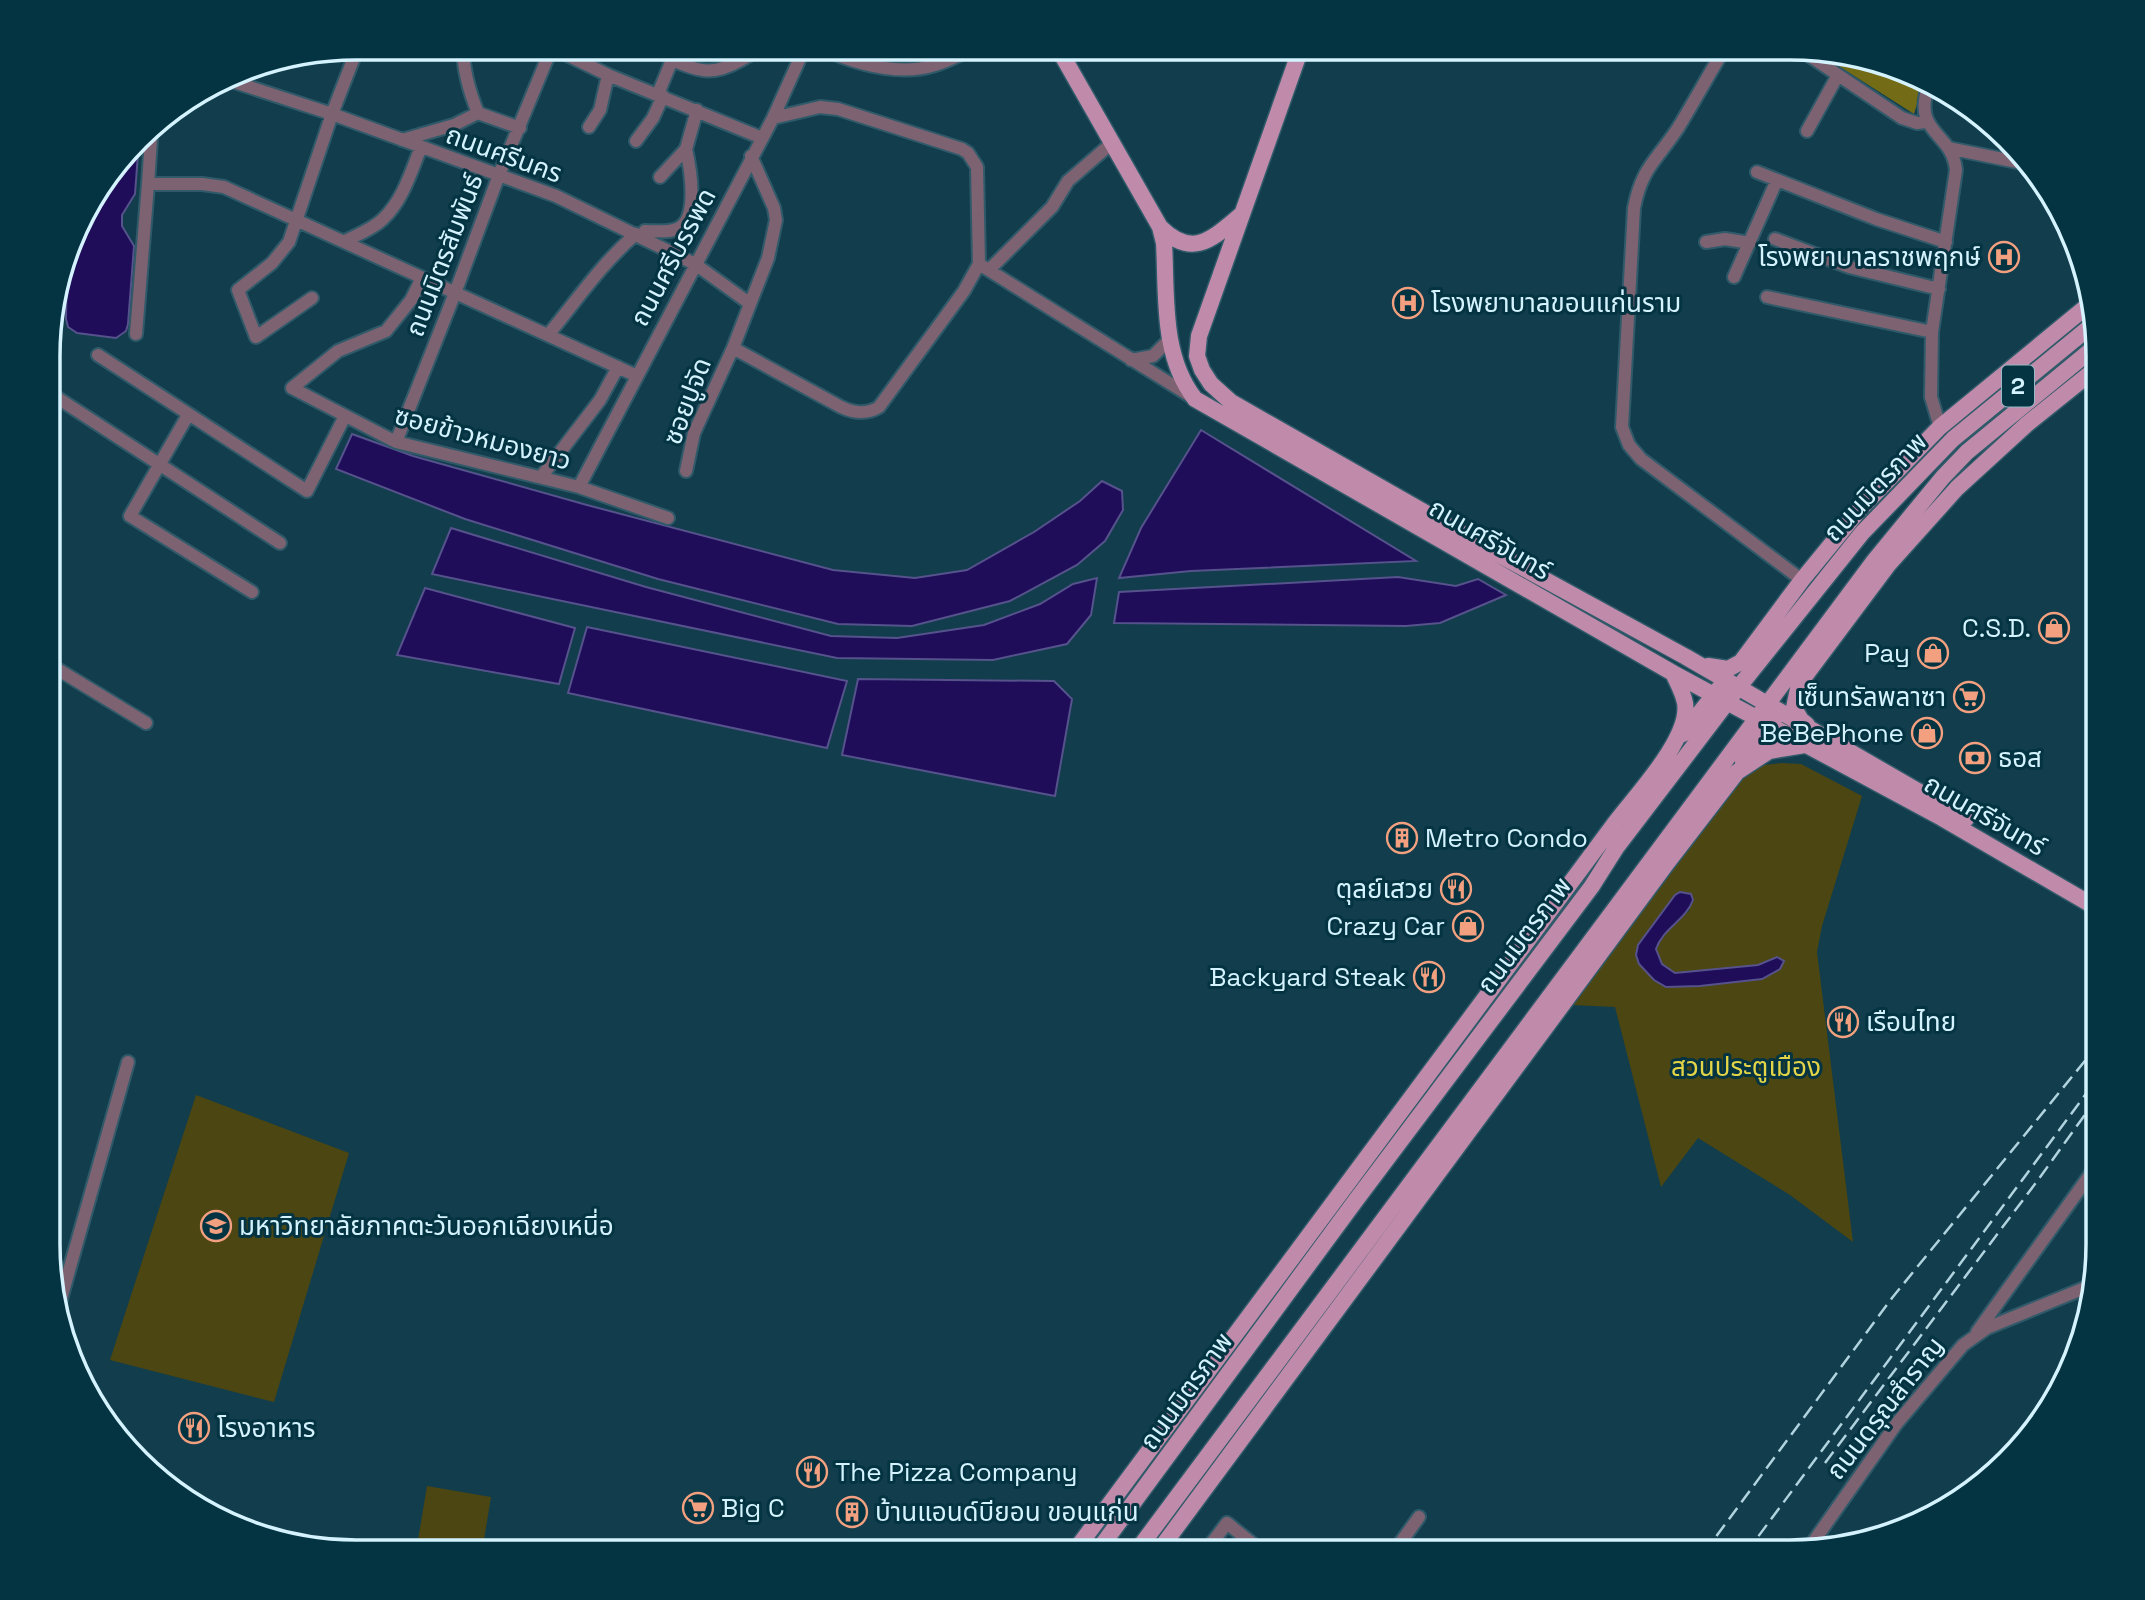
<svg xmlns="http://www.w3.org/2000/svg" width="2145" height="1600" viewBox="0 0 2145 1600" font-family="'Space Grotesk','Noto Sans Thai',sans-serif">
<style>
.green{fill:#4c4612;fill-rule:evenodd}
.forest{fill:#736b16}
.water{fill:#1f0d5a;stroke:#55528c;stroke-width:2}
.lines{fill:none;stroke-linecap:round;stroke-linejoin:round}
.minor-casing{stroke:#305a69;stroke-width:16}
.major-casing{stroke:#305a69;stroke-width:19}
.minor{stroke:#7d6271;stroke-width:12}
.major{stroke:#c08baa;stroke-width:16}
.rail{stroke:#b1d3df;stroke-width:2.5;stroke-dasharray:14 7;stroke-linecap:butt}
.labels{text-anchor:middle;stroke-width:6;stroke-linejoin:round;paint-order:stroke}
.shield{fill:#043341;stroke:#96b9c6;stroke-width:2}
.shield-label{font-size:24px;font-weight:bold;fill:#d4f3ff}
.street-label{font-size:26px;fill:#d4f3ff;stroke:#043341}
.poi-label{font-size:26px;fill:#d4f3ff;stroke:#043341;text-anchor:start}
.park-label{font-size:26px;fill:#e3d448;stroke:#043341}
.rim{fill:none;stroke:#d4f3ff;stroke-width:3.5}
</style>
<rect width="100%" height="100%" fill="#113d4c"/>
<path class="green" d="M 1782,763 L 1801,764 L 1862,796 L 1822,926 L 1817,952 L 1853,1242 L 1790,1195 L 1698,1138 L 1661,1187 L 1615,1007 L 1571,1005 L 1740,779 L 1764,765 ZM 1675,895 L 1690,910 L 1666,930 L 1659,939 L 1656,949 L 1662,964 L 1675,973 L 1758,965 L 1777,957 L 1780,969 L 1762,979 L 1700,986 L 1636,955 L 1638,945 Z
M 196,1095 L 349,1153 L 274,1402 L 110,1360 Z
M 427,1486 L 491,1497 L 482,1552 L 416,1552 Z"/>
<path class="forest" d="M 1812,49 L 1907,71 L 1924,81 L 1914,114 Z"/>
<path class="water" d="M 139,140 L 135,194 L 122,215 L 122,226 L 134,246 L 128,324 L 126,331 L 116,338 L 77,333 L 68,327 L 66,319 L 67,264 L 88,202 Z
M 1201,430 L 1416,561 L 1191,571 L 1119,578 L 1141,528 Z
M 352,434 L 413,456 L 587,505 L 833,570 L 915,578 L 967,570 L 1034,532 L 1080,501 L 1102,481 L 1122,491 L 1123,510 L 1105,541 L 1077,565 L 1010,601 L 912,626 L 838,624 L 658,579 L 465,519 L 336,469 Z
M 451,528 L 646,587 L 831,636 L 897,638 L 984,625 L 1040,604 L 1073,584 L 1097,578 L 1091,615 L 1067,644 L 993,660 L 837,658 L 432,574 Z
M 1398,577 L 1456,586 L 1478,579 L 1506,595 L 1440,623 L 1406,626 L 1114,623 L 1119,592 Z
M 425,588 L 575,628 L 559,684 L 397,655 Z
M 587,627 L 847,681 L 827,748 L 568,693 Z
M 858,679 L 1054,681 L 1072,699 L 1055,796 L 842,755 Z
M 1680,892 L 1691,894 L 1693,900 C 1686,920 1663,928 1656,949 L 1662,964 L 1675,973 L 1758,965 L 1777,957 L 1784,961 L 1780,969 L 1762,979 L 1700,986 L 1666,987 L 1654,980 L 1639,964 L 1636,955 L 1638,945 L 1675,895 Z"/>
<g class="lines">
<g class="minor-casing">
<path id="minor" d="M 463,47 C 463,71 469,91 478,113
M 551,47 L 608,75 L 762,138
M 656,47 L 672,60
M 763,47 L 787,53 L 800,47
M 818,47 C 853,63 897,77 935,65 C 949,61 962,53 975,48
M 1725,48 C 1709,74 1694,102 1678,128 C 1657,160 1642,167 1634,208 L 1622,427 L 1629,445 L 1641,459 L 1802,580
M 1798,48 L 1902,118 L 1917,123 L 1926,122
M 228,80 L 332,114 L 556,196 L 695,264 L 749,303
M 1929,84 C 1911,134 1952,131 1956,170 L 1932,332 L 1931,397 L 1940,427
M 658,94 L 672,60 C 700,72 713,76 741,60 C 751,55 755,50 766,49
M 152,124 L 148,184 L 202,184 L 224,187 L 637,376
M 589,127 L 600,110 L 608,75
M 1807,131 L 1838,75
M 402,140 L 454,125 L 478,113 L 520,128
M 636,141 L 653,118 L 663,96
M 1948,148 L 2022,163
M 751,156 L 774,208 L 776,220 L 768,258 L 733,348 L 841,407 C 854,413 866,415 879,407 L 964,291 L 979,264 L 977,167 L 968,153 L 962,149 L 838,109 L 820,107 L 773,118
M 1757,172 L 1876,219 L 1946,242
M 660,177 L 686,149 L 697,110
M 643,238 L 645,231 C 655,231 670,233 679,228 C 699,217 690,167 686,149
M 1775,239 L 1849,267 L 1939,289
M 345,241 C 357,235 373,229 383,219 C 403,200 411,172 421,147
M 1706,242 L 1725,239 L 1750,243
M 979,264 L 1195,399
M 989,270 L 1052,207 L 1068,181 L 1113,142
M 1734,277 L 1777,180
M 422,278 L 411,300 L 386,331 L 338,351 L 292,388 L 396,442 L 579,487 L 668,518
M 1767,297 L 1932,332
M 312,298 L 256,337 L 238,290 L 272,263 L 289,242 L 332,114 L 358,47
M 136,334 L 148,184
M 548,335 C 577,300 602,263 636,234
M 98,355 L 307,491 L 345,416
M 1131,360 L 1153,356 L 1170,339
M 50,393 L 280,543
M 188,415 L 130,516 L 252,592
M 396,442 L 455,293 L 499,175 L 552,47
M 686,471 L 694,433 L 733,348
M 541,477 L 600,400 L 618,367
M 579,487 L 773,118 L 805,47
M 49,664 L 146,723
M 59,1306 L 128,1062
M 1977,1332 L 2097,1165
M 1809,1548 L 1897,1423 L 1963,1345 L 1987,1328 L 2092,1285
M 1205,1552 L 1227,1523 L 1264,1553
M 1393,1553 L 1419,1517"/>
</g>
<g class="major-casing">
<path id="major" d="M 1058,48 L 1160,227 L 1164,243 C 1167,296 1161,355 1195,399 L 1673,673 L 1942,818 L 2097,908
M 1301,48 L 1199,336 L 1197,356 L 1202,370 L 1211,384 L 1231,402 L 1494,552 L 1686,657 L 1966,819
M 1160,227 C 1193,260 1213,238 1242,214
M 1708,666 L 1728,669 L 1741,662 L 1802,580 L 1861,508 L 1940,427 L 2086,307
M 1807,725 L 1801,720 L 1794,708 L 1799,684 L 1888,565 L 1957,488 L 2027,424 L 2098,367
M 1683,734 L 1721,686
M 1743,762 L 1775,718
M 1612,831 L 1615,823 C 1636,795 1691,738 1685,703 C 1683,692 1677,682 1673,673
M 1074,1552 L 1615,823
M 1097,1552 L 1356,1200 L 1592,886 L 1616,848 L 1738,688 L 1862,533 L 1953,439 L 2091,326
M 1136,1552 L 1874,561 L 1943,477 L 1967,452 L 2096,346
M 1158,1552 L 1667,863 L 1737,772 L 1769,751 L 1805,745"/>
</g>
<use href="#minor" class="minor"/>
<use href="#major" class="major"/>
<path class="rail" d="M 1825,1463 L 2038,1180 L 2097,1098
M 1704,1553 L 1892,1298 L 2097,1046
M 1746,1553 L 2097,1079"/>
</g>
<defs>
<g id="hospital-ring" transform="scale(1.575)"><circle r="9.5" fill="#043341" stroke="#f2a07f" stroke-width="1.5"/><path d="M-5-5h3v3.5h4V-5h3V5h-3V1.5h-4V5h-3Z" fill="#f2a07f"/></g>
<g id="shop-ring" transform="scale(1.575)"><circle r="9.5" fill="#043341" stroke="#f2a07f" stroke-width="1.5"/><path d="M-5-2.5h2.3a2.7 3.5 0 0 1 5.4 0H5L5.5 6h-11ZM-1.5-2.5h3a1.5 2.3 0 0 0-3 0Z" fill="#f2a07f"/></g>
<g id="supermarket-ring" transform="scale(1.575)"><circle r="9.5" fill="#043341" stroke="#f2a07f" stroke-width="1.5"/><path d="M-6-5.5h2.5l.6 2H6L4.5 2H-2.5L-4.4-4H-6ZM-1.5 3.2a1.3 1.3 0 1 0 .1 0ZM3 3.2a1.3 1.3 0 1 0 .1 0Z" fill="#f2a07f"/></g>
<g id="bank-ring" transform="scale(1.575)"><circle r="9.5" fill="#043341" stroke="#f2a07f" stroke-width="1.5"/><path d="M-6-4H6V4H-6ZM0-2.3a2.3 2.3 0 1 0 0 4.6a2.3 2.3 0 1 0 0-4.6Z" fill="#f2a07f"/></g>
<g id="building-ring" transform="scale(1.575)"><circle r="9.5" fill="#043341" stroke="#f2a07f" stroke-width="1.5"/><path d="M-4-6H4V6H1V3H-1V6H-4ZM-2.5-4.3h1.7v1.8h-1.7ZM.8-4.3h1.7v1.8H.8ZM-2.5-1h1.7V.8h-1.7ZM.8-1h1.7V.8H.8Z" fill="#f2a07f"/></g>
<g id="restaurant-ring" transform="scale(1.575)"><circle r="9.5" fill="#043341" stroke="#f2a07f" stroke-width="1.5"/><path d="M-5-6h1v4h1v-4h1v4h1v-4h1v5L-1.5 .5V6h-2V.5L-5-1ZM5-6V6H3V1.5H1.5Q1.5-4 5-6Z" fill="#f2a07f"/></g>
<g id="university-ring" transform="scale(1.575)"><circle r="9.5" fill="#043341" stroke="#f2a07f" stroke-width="1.5"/><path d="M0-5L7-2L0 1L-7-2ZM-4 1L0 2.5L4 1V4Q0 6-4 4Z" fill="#f2a07f"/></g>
</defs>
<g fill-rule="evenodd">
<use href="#hospital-ring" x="2004" y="257"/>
<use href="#hospital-ring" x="1408" y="303"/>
<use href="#shop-ring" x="2054" y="628"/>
<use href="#shop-ring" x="1933" y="653"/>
<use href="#supermarket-ring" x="1969" y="697"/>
<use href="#shop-ring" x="1927" y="733"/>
<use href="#bank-ring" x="1975" y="758"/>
<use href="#building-ring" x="1402" y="838"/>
<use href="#restaurant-ring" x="1456" y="889"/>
<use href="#shop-ring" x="1468" y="926"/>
<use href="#restaurant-ring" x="1429" y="977"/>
<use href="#restaurant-ring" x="1843" y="1022"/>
<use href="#university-ring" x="216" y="1226"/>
<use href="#restaurant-ring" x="194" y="1428"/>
<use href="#restaurant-ring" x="812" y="1472"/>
<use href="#supermarket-ring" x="698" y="1508"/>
<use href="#building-ring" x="852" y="1512"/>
</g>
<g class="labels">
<rect class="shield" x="2002" y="365.5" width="32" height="41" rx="5"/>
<g class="shield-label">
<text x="2018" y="394">2</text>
</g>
<g class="street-label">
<text transform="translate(504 154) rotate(20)" y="9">ถนนศรีนคร</text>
<text transform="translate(444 255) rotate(-69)" y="9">ถนนมิตรสัมพันธ์</text>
<text transform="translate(673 257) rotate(-62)" y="9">ถนนศรีบรรพด</text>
<text transform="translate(687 401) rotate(-69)" y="9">ซอยปูจัด</text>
<text transform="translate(483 438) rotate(15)" y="9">ซอยข้าวหมองยาว</text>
<text transform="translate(1875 487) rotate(-47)" y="9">ถนนมิตรภาพ</text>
<text transform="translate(1490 539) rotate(30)" y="9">ถนนศรีจันทร์</text>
<text transform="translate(1985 815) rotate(30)" y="9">ถนนศรีจันทร์</text>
<text transform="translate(1524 935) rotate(-53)" y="9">ถนนมิตรภาพ</text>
<text transform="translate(1186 1391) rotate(-54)" y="9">ถนนมิตรภาพ</text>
<text transform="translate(1885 1408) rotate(-52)" y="9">ถนนดรุณสำราญ</text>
</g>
<g class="poi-label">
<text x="1981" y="266" text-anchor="end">โรงพยาบาลราชพฤกษ์</text>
<text x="1431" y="312">โรงพยาบาลขอนแก่นราม</text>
<text x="2031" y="637" text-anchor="end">C.S.D.</text>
<text x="1910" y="662" text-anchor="end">Pay</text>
<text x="1946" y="706" text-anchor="end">เซ็นทรัลพลาซา</text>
<text x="1904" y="742" text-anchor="end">BeBePhone</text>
<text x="1998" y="767">ธอส</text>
<text x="1425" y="847">Metro Condo</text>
<text x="1433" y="898" text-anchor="end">ตุลย์เสวย</text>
<text x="1445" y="935" text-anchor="end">Crazy Car</text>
<text x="1406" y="986" text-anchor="end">Backyard Steak</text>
<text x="1866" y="1031">เรือนไทย</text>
<text x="239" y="1235">มหาวิทยาลัยภาคตะวันออกเฉียงเหนี่อ</text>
<text x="217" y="1437">โรงอาหาร</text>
<text x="835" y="1481">The Pizza Company</text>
<text x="721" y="1517">Big C</text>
<text x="875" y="1521">บ้านแอนด์บียอน ขอนแก่น</text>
</g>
<g class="park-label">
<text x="1746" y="1076">สวนประตูเมือง</text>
</g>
</g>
<path d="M0 0H2145V1600H0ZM356 60H1790A296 296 0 0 1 2086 356V1244A296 296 0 0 1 1790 1540H356A296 296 0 0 1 60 1244V356A296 296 0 0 1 356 60Z" fill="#043341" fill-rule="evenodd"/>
<path class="rim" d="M356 60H1790A296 296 0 0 1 2086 356V1244A296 296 0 0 1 1790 1540H356A296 296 0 0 1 60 1244V356A296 296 0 0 1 356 60Z"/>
</svg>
